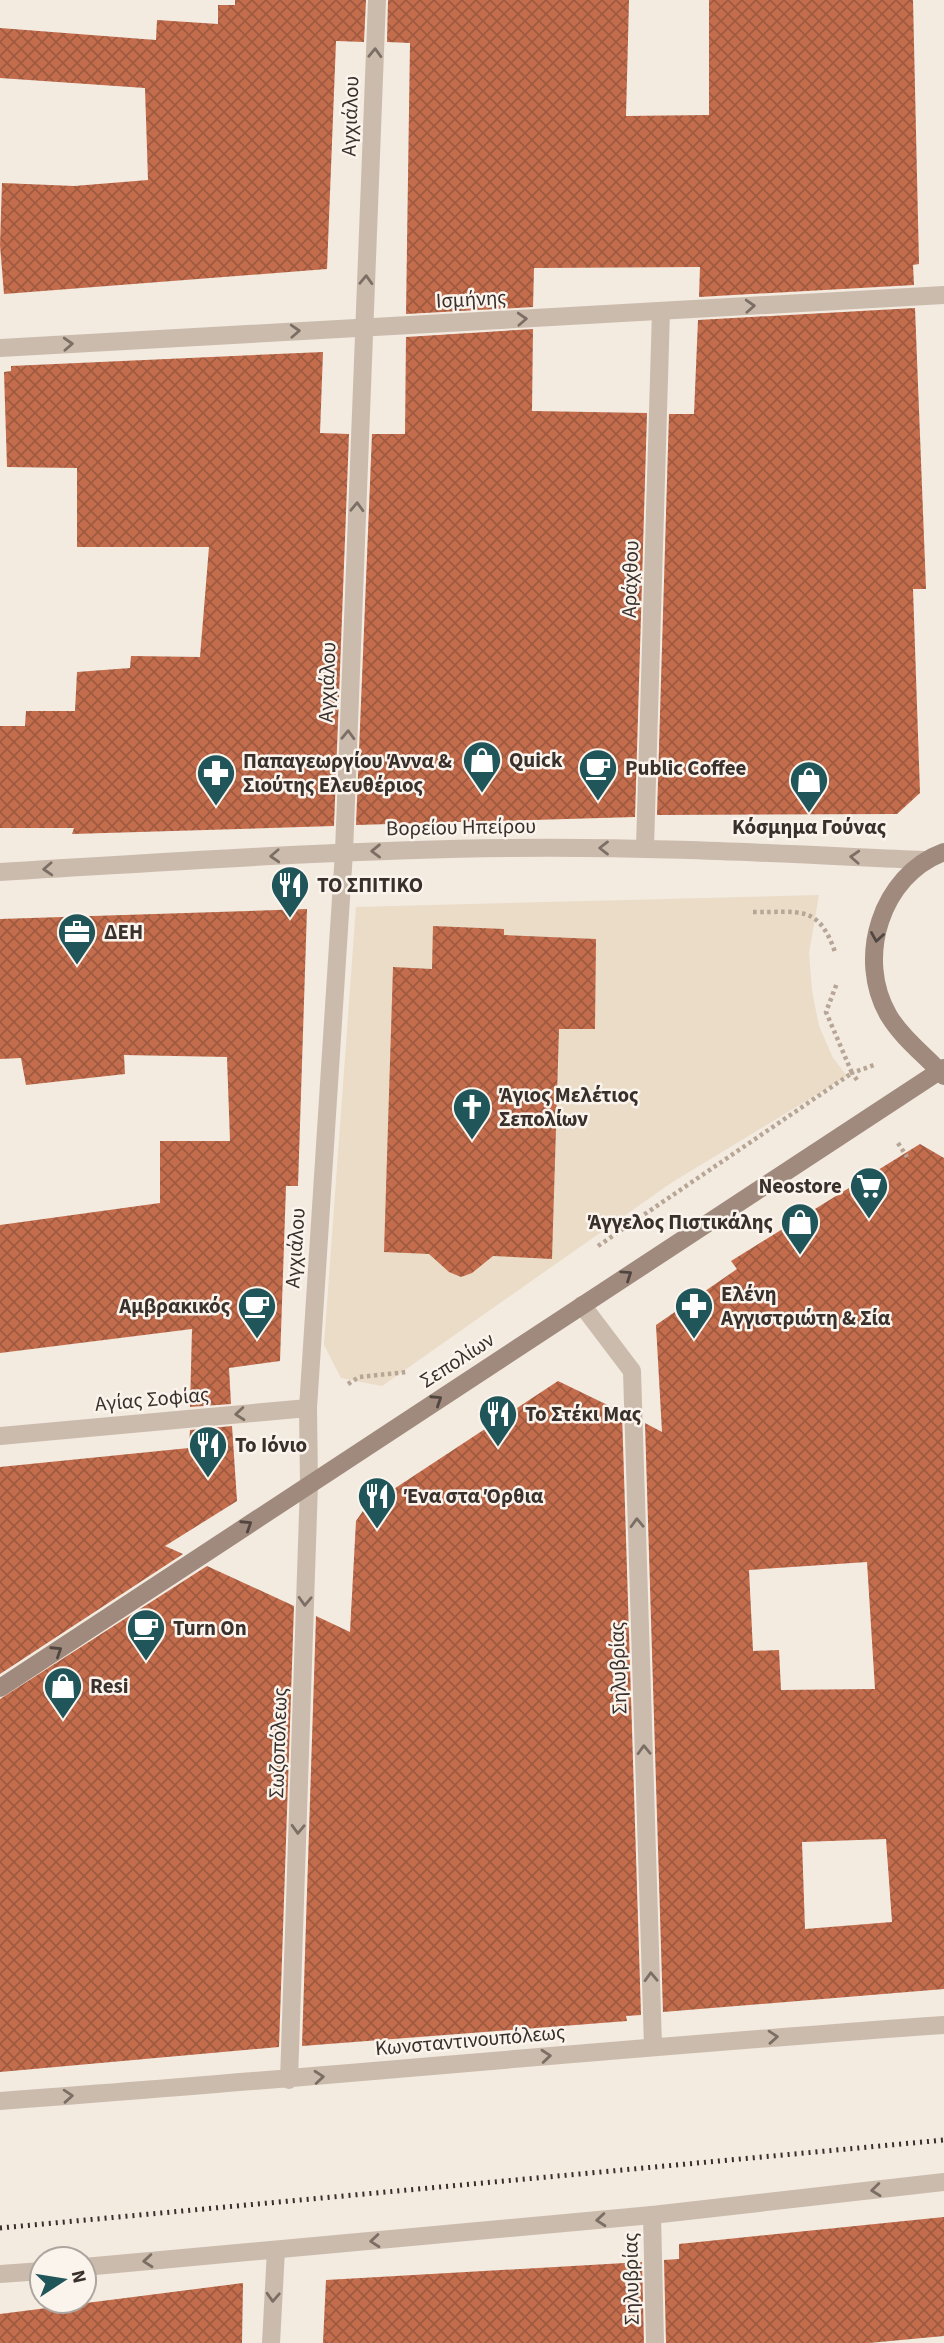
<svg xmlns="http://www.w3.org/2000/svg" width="944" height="2343" viewBox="0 0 944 2343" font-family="'Source Sans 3',sans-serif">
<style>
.plaza{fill:#eadcc7}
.building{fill:url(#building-cross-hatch);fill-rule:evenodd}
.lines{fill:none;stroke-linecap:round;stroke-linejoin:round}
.path{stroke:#b7a596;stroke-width:4.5;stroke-dasharray:3.5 3.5;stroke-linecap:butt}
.service{stroke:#cbbbac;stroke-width:18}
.pedestrian{stroke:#cbbbac;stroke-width:18}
.minor{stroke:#cbbbac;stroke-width:18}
.tertiary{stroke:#cbbbac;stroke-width:18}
.secondary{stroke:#9f8a7d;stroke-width:18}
.rail{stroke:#392f2b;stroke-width:5;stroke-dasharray:2 5;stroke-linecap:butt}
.oneway{stroke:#7b6e65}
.oneway2{stroke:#524640}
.labels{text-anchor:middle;stroke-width:5;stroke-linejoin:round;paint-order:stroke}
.street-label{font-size:21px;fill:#392f2b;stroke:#faf4ed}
.poi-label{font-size:21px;font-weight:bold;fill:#392f2b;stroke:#faf4ed;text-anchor:start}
</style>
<defs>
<pattern id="building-cross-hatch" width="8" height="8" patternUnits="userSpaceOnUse" patternTransform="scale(1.75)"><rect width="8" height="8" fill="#c36d4d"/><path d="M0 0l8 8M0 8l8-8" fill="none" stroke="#9f5a40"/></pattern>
</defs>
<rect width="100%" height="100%" fill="#f3eae0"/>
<path class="plaza" d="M 819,895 L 809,953 L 812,991 L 819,1026 L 833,1058 L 847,1076 L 671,1183 L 382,1386 L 341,1378 L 324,1345 L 356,907 Z"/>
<path class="building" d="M 235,0 L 366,0 L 364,42 L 336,41 L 327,269 L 4,294 L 0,245 L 2,183 L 74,186 L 148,180 L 145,88 L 0,78 L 0,28 L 156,40 L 157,20 L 218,24 L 218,5 L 235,5 Z
M 388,0 L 629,0 L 626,116 L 709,115 L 709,0 L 913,0 L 919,264 L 913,265 L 914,285 L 699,297 L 700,267 L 534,268 L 533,307 L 406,314 L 410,43 L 387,42 Z
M 915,308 L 926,589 L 913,589 L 920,793 L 897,814 L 657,815 L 669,414 L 694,414 L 698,320 Z
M 533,329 L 532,411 L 647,413 L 635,817 L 356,825 L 372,434 L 405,434 L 406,337 Z
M 323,352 L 320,433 L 349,434 L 334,826 L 72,834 L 74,828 L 0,828 L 0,726 L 25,726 L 26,711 L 75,711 L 77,672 L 130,668 L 131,656 L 200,657 L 209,547 L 77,547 L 77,468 L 7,467 L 4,372 L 11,371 L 11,366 Z
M 307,909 L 298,1186 L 286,1186 L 280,1361 L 229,1368 L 231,1404 L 190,1407 L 192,1329 L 0,1353 L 0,1225 L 160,1203 L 160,1141 L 230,1141 L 227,1057 L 124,1055 L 125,1074 L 26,1085 L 21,1058 L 0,1059 L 0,919 Z
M 433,926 L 504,929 L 504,935 L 596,939 L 595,1029 L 559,1029 L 552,1259 L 493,1256 L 472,1273 L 461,1277 L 449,1272 L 429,1254 L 384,1252 L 393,967 L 432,969 Z
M 920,1144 L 944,1158 L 944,1989 L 663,2012 L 645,1423 L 662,1432 L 656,1325 L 737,1269 L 731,1261 ZM 867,1562 L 875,1689 L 781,1690 L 779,1650 L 753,1651 L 749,1570 ZM 886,1839 L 892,1922 L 805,1929 L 802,1842 Z
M 558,1381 L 622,1412 L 641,2015 L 626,2016 L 627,2021 L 302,2046 L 316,1616 L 350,1632 L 356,1521 L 365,1508 Z
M 232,1426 L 237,1501 L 165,1546 L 183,1554 L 0,1674 L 0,1467 L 189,1448 L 190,1430 Z
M 207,1566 L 294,1606 L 279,2047 L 0,2072 L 0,1699 Z
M 944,2217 L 944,2336 L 869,2343 L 666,2343 L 664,2260 L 679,2259 L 679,2244 Z
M 642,2262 L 644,2343 L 323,2343 L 326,2280 Z
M 243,2283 L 242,2343 L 0,2343 L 0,2314 Z"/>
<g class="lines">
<path class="path" d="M 753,912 C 799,913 818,903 835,952
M 857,1080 L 852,1073 L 874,1065
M 898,1143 L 907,1157
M 598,1246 L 852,1073 L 826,1012 L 837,983
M 348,1384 L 359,1377 L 407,1372"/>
<path class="service" d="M 645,847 L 661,311"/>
<path class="pedestrian" d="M 308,1408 L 344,852
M 652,2215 L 655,2343"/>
<path class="minor" d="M 0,348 L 944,295
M 344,852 L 377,0
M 582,1305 L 632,1371 L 653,2046
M 0,1436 L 308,1408 L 309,1484 L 289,2080
M 0,2101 C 315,2078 629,2047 944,2025
M 84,2267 L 652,2215 L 944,2182
M 0,2274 L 42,2271
M 271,2343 L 276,2250"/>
<path class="tertiary" d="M 0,872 C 169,862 337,850 507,848 C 646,846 785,854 924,860"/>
<path class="secondary" d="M 944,852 C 881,875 855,959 889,1016 C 903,1039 926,1056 944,1076
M 0,1688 L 944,1068"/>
<path class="rail" d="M 0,2228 L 944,2140"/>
</g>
<defs><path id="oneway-chevron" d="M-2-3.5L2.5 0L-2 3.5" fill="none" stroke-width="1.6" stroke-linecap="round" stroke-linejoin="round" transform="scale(1.75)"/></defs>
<g class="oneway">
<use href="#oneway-chevron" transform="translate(375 53) rotate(-88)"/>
<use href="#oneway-chevron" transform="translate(366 280) rotate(-88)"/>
<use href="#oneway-chevron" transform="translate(750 306) rotate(-3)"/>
<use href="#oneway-chevron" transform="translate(522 319) rotate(-3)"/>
<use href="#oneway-chevron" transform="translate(295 331) rotate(-3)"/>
<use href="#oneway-chevron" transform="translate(68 344) rotate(-3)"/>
<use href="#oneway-chevron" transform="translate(357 507) rotate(-88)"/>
<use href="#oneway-chevron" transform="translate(348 735) rotate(-88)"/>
<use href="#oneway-chevron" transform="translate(604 848) rotate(180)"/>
<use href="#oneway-chevron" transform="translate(376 851) rotate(179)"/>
<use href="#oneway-chevron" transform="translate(275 856) rotate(177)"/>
<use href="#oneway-chevron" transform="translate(855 857) rotate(-177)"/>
<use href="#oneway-chevron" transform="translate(48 869) rotate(177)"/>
<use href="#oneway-chevron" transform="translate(240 1414) rotate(175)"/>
<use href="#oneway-chevron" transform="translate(637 1523) rotate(-92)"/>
<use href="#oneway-chevron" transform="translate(305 1601) rotate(92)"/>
<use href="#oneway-chevron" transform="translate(644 1750) rotate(-92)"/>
<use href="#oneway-chevron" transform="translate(298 1829) rotate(92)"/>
<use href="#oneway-chevron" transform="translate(651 1977) rotate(-92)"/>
<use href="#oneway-chevron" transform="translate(773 2037) rotate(-4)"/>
<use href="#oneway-chevron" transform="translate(546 2056) rotate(-5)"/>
<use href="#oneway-chevron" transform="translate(319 2077) rotate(-5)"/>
<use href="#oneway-chevron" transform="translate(68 2096) rotate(-4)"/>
<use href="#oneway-chevron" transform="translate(876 2190) rotate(174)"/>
<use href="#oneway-chevron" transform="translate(601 2220) rotate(175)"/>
<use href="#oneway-chevron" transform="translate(375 2241) rotate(175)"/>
<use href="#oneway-chevron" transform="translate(148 2261) rotate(175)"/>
<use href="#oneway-chevron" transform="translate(273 2297) rotate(93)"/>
</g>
<g class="oneway2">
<use href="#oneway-chevron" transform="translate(877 937) rotate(99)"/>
<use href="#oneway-chevron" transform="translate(627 1275) rotate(-34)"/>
<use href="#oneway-chevron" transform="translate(437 1400) rotate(-33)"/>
<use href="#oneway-chevron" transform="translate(247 1525) rotate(-33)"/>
<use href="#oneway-chevron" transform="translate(57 1651) rotate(-33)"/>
</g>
<defs>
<g id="shop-pin" transform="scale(2.0125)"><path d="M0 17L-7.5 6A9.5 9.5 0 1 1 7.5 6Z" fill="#20555a" stroke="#faf4ed"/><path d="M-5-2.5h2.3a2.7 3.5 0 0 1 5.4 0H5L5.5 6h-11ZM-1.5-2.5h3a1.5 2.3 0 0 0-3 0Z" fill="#fff"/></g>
<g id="cafe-pin" transform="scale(2.0125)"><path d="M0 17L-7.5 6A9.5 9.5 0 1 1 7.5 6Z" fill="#20555a" stroke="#faf4ed"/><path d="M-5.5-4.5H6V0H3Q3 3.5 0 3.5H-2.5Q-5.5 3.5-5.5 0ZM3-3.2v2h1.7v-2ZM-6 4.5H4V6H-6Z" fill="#fff"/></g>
<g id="pharmacy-pin" transform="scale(2.0125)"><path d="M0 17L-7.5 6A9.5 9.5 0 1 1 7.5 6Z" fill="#20555a" stroke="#faf4ed"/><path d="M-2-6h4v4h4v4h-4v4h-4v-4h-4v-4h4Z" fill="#fff"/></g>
<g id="restaurant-pin" transform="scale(2.0125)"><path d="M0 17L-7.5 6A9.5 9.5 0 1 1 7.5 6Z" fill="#20555a" stroke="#faf4ed"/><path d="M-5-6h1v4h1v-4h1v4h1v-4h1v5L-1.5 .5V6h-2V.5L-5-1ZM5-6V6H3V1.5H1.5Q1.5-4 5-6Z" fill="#fff"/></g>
<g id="office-pin" transform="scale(2.0125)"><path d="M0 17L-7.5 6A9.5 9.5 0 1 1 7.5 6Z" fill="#20555a" stroke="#faf4ed"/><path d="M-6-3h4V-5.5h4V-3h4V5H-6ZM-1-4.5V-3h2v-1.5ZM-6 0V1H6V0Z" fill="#fff"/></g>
<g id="church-pin" transform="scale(2.0125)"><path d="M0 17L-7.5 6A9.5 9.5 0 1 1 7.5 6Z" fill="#20555a" stroke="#faf4ed"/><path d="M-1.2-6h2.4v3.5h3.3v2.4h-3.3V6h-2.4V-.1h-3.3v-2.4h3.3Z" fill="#fff"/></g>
<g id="supermarket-pin" transform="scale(2.0125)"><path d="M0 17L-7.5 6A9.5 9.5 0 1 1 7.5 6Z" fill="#20555a" stroke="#faf4ed"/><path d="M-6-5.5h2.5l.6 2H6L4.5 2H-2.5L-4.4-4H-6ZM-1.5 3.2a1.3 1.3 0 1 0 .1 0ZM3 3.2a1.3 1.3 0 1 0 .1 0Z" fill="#fff"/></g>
</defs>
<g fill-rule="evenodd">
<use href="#shop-pin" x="482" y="760"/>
<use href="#cafe-pin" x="598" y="768"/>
<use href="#pharmacy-pin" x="216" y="773"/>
<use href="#shop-pin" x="809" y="780"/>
<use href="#restaurant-pin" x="290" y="885"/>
<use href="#office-pin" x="77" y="932"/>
<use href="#church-pin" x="472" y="1107"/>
<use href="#supermarket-pin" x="869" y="1186"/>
<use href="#shop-pin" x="800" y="1222"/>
<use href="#cafe-pin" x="257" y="1306"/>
<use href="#pharmacy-pin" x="694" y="1306"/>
<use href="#restaurant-pin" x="498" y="1414"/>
<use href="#restaurant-pin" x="208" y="1445"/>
<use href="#restaurant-pin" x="377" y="1496"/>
<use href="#cafe-pin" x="146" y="1628"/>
<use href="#shop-pin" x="63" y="1686"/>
</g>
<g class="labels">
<g class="street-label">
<text transform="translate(350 116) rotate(-88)" y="7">Αγχιάλου</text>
<text transform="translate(471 299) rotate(-3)" y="7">Ισμήνης</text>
<text transform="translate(630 579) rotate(-88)" y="7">Αράχθου</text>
<text transform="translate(327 682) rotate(-88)" y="7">Αγχιάλου</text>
<text transform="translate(461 827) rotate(-1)" y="7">Βορείου Ηπείρου</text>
<text transform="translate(295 1248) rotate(-86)" y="7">Αγχιάλου</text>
<text transform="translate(457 1360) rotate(-33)" y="7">Σεπολίων</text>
<text transform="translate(152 1399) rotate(-5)" y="7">Αγίας Σοφίας</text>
<text transform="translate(618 1668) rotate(-92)" y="7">Σηλυβρίας</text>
<text transform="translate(278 1743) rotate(-88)" y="7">Σωζοπόλεως</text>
<text transform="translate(470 2040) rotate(-5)" y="7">Κωνσταντινουπόλεως</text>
<text transform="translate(631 2279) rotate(-91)" y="7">Σηλυβρίας</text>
</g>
<g class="poi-label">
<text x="509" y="767">Quick</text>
<text x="243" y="768">Παπαγεωργίου Άννα &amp;<tspan x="243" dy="24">Σιούτης Ελευθέριος</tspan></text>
<text x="625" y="775">Public Coffee</text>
<text x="809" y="834" text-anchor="middle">Κόσμημα Γούνας</text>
<text x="317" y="892">ΤΟ ΣΠΙΤΙΚΟ</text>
<text x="104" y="939">ΔΕΗ</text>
<text x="499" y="1102">Άγιος Μελέτιος<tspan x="499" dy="24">Σεπολίων</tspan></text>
<text x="842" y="1193" text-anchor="end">Neostore</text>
<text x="773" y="1229" text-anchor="end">Άγγελος Πιστικάλης</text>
<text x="721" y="1301">Ελένη<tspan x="721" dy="24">Αγγιστριώτη &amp; Σία</tspan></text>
<text x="230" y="1313" text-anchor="end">Αμβρακικός</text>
<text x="525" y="1421">Το Στέκι Μας</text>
<text x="235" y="1452">Το Ιόνιο</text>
<text x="404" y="1503">Ένα στα Όρθια</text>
<text x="173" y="1635">Turn On</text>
<text x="90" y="1693">Resi</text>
</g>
</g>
<g transform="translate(63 2280) rotate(78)"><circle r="33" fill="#faf4ed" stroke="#ada59f" stroke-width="2"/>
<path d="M0-5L12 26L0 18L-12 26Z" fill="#20555a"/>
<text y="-10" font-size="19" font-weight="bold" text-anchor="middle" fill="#392f2b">N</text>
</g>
</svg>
